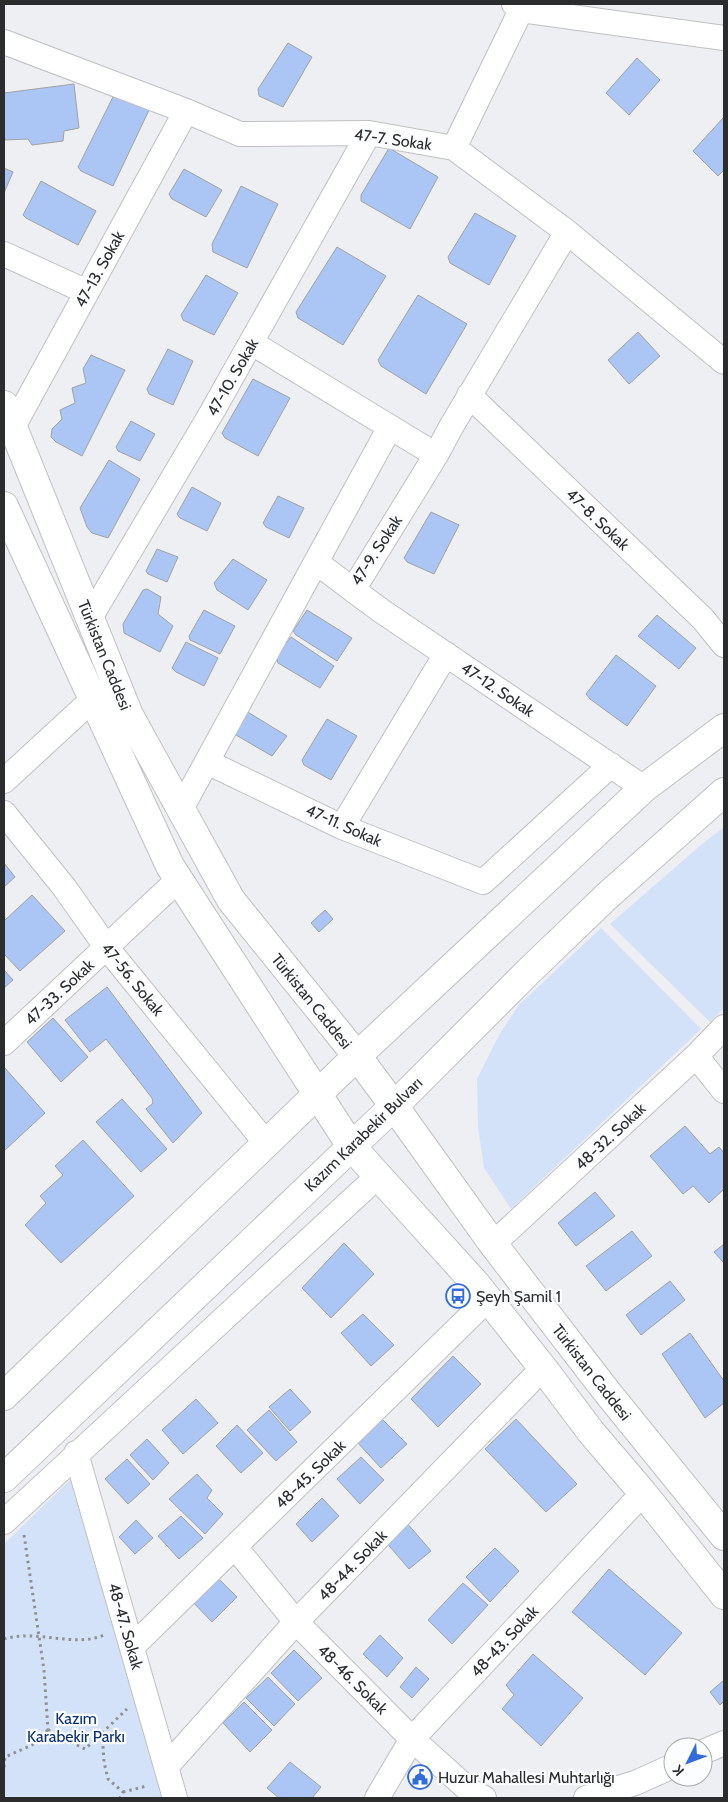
<svg xmlns="http://www.w3.org/2000/svg" width="728" height="1802" viewBox="0 0 728 1802" font-family="Cabin,sans-serif">
<style>
.green{fill:#d4e2f9}
.building{fill:#abc6f5;stroke:#a0a2a4}
.lines{fill:none;stroke-linecap:round;stroke-linejoin:round}
.minor-casing{stroke:#bfc0c3;stroke-width:26}
.tertiary-casing{stroke:#bfc0c3;stroke-width:30}
.secondary-casing{stroke:#bfc0c3;stroke-width:30}
.path{stroke:#8e9092;stroke-width:3;stroke-dasharray:2.5 4;stroke-linecap:butt}
.minor{stroke:#fff;stroke-width:24}
.tertiary{stroke:#fff;stroke-width:28}
.secondary{stroke:#fff;stroke-width:28}
.labels{text-anchor:middle;stroke-width:4.5;stroke-linejoin:round;paint-order:stroke}
.street-label{font-size:16px;fill:#2b2c2d;stroke:#fbfdff}
.poi-label{font-size:16px;fill:#2b2c2d;stroke:#fbfdff;text-anchor:start}
.park-label{font-size:16px;fill:#0b2e71;stroke:#fbfdff}
</style>
<rect width="100%" height="100%" fill="#edeff2"/>
<path class="green" d="M 724,827 L 724,1008 L 710,1022 L 610,924 L 702,844 Z
M 601,928 L 701,1029 L 511,1209 L 484,1168 L 478,1127 L 477,1079 L 500,1033 L 519,1005 Z
M 74,1476 L 167,1798 L 4,1798 L 4,1544 Z"/>
<path class="building" d="M 288,43 L 312,57 L 283,107 L 259,96 L 258,89 Z
M 637,58 L 660,80 L 629,115 L 606,93 Z
M 74,84 L 79,128 L 64,131 L 63,141 L 32,145 L 28,139 L 5,140 L 4,135 L 4,93 Z
M 115,93 L 150,108 L 113,186 L 81,171 L 78,167 Z
M 724,117 L 724,170 L 718,176 L 693,151 Z
M 389,148 L 438,177 L 410,229 L 361,201 L 361,195 Z
M 4,168 L 13,172 L 4,193 Z
M 184,169 L 222,190 L 206,217 L 172,199 L 169,194 Z
M 41,181 L 96,211 L 78,245 L 26,218 L 23,215 Z
M 241,186 L 278,204 L 247,268 L 213,252 L 212,244 Z
M 475,213 L 516,236 L 489,285 L 450,263 L 448,257 Z
M 337,247 L 386,276 L 343,345 L 298,318 L 296,312 Z
M 206,275 L 238,293 L 214,335 L 183,320 L 181,315 Z
M 418,295 L 467,324 L 426,394 L 381,366 L 378,360 Z
M 638,332 L 660,356 L 629,384 L 608,360 Z
M 168,349 L 193,361 L 173,405 L 149,394 L 147,389 Z
M 91,355 L 125,370 L 82,456 L 56,442 L 51,437 L 52,429 L 62,419 L 60,410 L 75,403 L 72,388 L 86,383 L 83,369 Z
M 253,379 L 290,398 L 258,456 L 225,438 L 222,433 Z
M 131,421 L 155,434 L 140,461 L 118,451 L 116,447 Z
M 109,460 L 140,479 L 108,538 L 92,533 L 87,527 L 80,508 Z
M 192,487 L 221,503 L 207,531 L 180,518 L 177,514 Z
M 278,496 L 304,508 L 289,538 L 266,527 L 263,523 Z
M 431,512 L 459,525 L 434,574 L 407,562 L 404,558 Z
M 157,549 L 178,557 L 167,582 L 148,574 L 146,571 Z
M 233,559 L 267,580 L 248,610 L 217,590 L 214,583 Z
M 147,589 L 161,597 L 158,614 L 173,626 L 160,652 L 124,633 L 123,624 L 143,590 Z
M 204,610 L 235,626 L 220,654 L 190,640 L 189,636 Z
M 307,610 L 352,638 L 337,661 L 296,635 L 293,631 Z
M 657,615 L 696,648 L 679,669 L 638,636 Z
M 291,637 L 334,666 L 320,688 L 278,663 L 276,656 Z
M 186,642 L 218,658 L 204,686 L 176,672 L 172,668 Z
M 616,655 L 656,686 L 627,726 L 590,699 L 586,694 Z
M 246,711 L 287,736 L 272,756 L 236,735 L 234,730 Z
M 327,719 L 357,736 L 331,780 L 304,765 L 302,760 Z
M 4,863 L 15,877 L 4,887 Z
M 32,895 L 65,931 L 20,971 L 4,954 L 4,921 Z
M 325,910 L 333,919 L 319,932 L 311,923 Z
M 4,970 L 13,980 L 4,988 Z
M 107,987 L 202,1113 L 173,1143 L 146,1109 L 153,1103 L 152,1098 L 106,1039 L 90,1052 L 65,1020 Z
M 53,1018 L 88,1057 L 61,1082 L 27,1042 Z
M 4,1067 L 45,1113 L 4,1151 Z
M 122,1099 L 167,1149 L 141,1172 L 96,1122 Z
M 685,1126 L 710,1154 L 719,1147 L 724,1153 L 724,1189 L 709,1203 L 693,1186 L 683,1194 L 650,1156 Z
M 83,1140 L 134,1196 L 61,1263 L 25,1225 L 46,1203 L 40,1196 L 63,1175 L 55,1166 Z
M 595,1192 L 615,1216 L 576,1246 L 558,1223 Z
M 632,1231 L 652,1256 L 606,1291 L 586,1266 Z
M 344,1243 L 374,1274 L 331,1318 L 302,1288 Z
M 724,1244 L 724,1263 L 714,1252 Z
M 670,1281 L 685,1300 L 641,1335 L 626,1315 Z
M 363,1314 L 394,1345 L 371,1366 L 341,1333 Z
M 690,1333 L 724,1381 L 724,1403 L 705,1418 L 662,1354 Z
M 453,1356 L 481,1384 L 438,1427 L 411,1399 Z
M 290,1389 L 311,1412 L 290,1431 L 269,1407 Z
M 196,1399 L 218,1423 L 183,1454 L 162,1430 Z
M 269,1410 L 297,1442 L 276,1461 L 247,1430 Z
M 382,1419 L 407,1444 L 381,1468 L 358,1443 Z
M 516,1419 L 577,1484 L 546,1512 L 485,1449 Z
M 237,1425 L 263,1453 L 241,1473 L 216,1446 Z
M 147,1439 L 169,1463 L 153,1480 L 130,1455 Z
M 361,1457 L 384,1480 L 360,1504 L 337,1479 Z
M 127,1459 L 150,1484 L 128,1504 L 105,1479 Z
M 197,1474 L 212,1490 L 207,1498 L 223,1514 L 205,1534 L 169,1499 Z
M 322,1498 L 339,1516 L 312,1542 L 296,1524 Z
M 181,1516 L 203,1538 L 179,1559 L 158,1536 Z
M 136,1520 L 153,1538 L 135,1554 L 119,1537 Z
M 406,1522 L 431,1551 L 409,1569 L 385,1541 Z
M 495,1548 L 519,1571 L 490,1602 L 466,1577 Z
M 609,1569 L 682,1633 L 645,1675 L 572,1612 Z
M 211,1571 L 237,1597 L 212,1622 L 187,1596 Z
M 463,1583 L 488,1605 L 452,1644 L 428,1620 Z
M 380,1635 L 403,1658 L 387,1677 L 363,1654 Z
M 294,1650 L 322,1678 L 298,1701 L 271,1673 Z
M 533,1654 L 583,1698 L 541,1746 L 502,1709 L 514,1695 L 506,1685 Z
M 416,1667 L 429,1679 L 412,1698 L 400,1687 Z
M 268,1677 L 295,1704 L 274,1726 L 246,1698 Z
M 724,1680 L 724,1701 L 720,1705 L 710,1692 Z
M 244,1702 L 272,1730 L 250,1752 L 223,1723 Z
M 290,1762 L 321,1787 L 312,1798 L 279,1798 L 267,1788 Z
M 419,1765 L 433,1778 L 420,1790 L 407,1777 Z"/>
<g class="lines">
<g class="minor-casing">
<path id="minor" d="M 521,10 L 724,38
M 4,42 L 186,111 L 240,134 L 369,133 L 454,148 L 567,232 L 724,362
M 454,148 L 521,10 L 514,4
M 4,254 L 87,292
M 252,343 L 436,455
M 469,395 L 703,619 L 724,645
M 13,427 L 186,111
M 316,562 L 390,427
M 353,590 L 383,612 L 644,788
M 90,618 L 212,412 L 369,133
M 207,762 L 342,827 L 483,882 L 611,765
M 4,781 L 93,699
M 181,809 L 316,562 L 353,590 L 436,455 L 451,427 L 567,232
M 4,813 L 64,887 L 107,948 L 266,1143
M 342,827 L 446,654
M 4,1043 L 179,879
M 696,1056 L 724,1091
M 493,1244 L 696,1056 L 724,1027
M 76,1453 L 175,1798
M 4,1522 L 378,1176
M 235,1547 L 296,1622 L 412,1739 L 470,1791 L 484,1798
M 132,1647 L 488,1299
M 703,1752 L 724,1743
M 166,1767 L 296,1622 L 543,1368
M 377,1798 L 412,1739 L 643,1493
M 586,1798 L 635,1783 L 673,1766"/>
</g>
<g class="tertiary-casing">
<path id="tertiary" d="M 4,405 L 129,715 L 231,900 L 357,1056 L 394,1106 L 493,1244 L 607,1392 L 724,1536
M 4,506 L 170,866 L 351,1146 L 476,1284 L 543,1368 L 591,1432 L 643,1493 L 724,1595"/>
</g>
<g class="secondary-casing">
<path id="secondary" d="M 4,1396 L 357,1056 L 644,788 L 724,728
M 4,1478 L 394,1106 L 530,970 L 606,897 L 724,792"/>
</g>
<path class="path" d="M 24,1535 L 44,1670 L 48,1730
M 4,1639 C 36,1629 75,1648 104,1635
M 48,1730 L 85,1749 L 102,1733 L 104,1762 L 108,1779 L 123,1792 L 120,1798
M 102,1733 L 127,1709
M 4,1767 L 5,1757 L 32,1745 L 48,1730
M 123,1792 L 147,1786"/>
<use href="#minor" class="minor"/>
<use href="#tertiary" class="tertiary"/>
<use href="#secondary" class="secondary"/>
</g>
<defs>
<g id="bus-ring" transform="scale(1.25)"><circle r="9.5" fill="#fbfdff" stroke="#326cdb" stroke-width="1.5"/><path d="M-5-6H5V4H4V6H2V4H-2V6H-4V4H-5ZM-3.5-4V0h7V-4ZM-3.5 1.2v1.5H-2V1.2ZM2 1.2v1.5H3.5V1.2Z" fill="#326cdb"/></g>
<g id="civic-ring" transform="scale(1.25)"><circle r="9.5" fill="#fbfdff" stroke="#326cdb" stroke-width="1.5"/><path d="M-.6-6.5H3V-4.5H.6V-3L4-1V1h2V6H-6V1h2V-1L-.6-3ZM-1.2 2.5V6h2.4V2.5Z" fill="#326cdb"/></g>
</defs>
<g fill-rule="evenodd">
<use href="#bus-ring" x="458" y="1296"/>
<use href="#civic-ring" x="420" y="1777"/>
</g>
<g class="labels">
<g class="street-label">
<text transform="translate(393 139) rotate(8)" y="6">47-7. Sokak</text>
<text transform="translate(99 269) rotate(-61)" y="6">47-13. Sokak</text>
<text transform="translate(232 377) rotate(-60)" y="6">47-10. Sokak</text>
<text transform="translate(598 519) rotate(44)" y="6">47-8. Sokak</text>
<text transform="translate(376 550) rotate(-57)" y="6">47-9. Sokak</text>
<text transform="translate(105 655) rotate(68)" y="6">Türkistan Caddesi</text>
<text transform="translate(498 689) rotate(34)" y="6">47-12. Sokak</text>
<text transform="translate(344 825) rotate(24)" y="6">47-11. Sokak</text>
<text transform="translate(133 979) rotate(51)" y="6">47-56. Sokak</text>
<text transform="translate(59 992) rotate(-43)" y="6">47-33. Sokak</text>
<text transform="translate(312 1001) rotate(51)" y="6">Türkistan Caddesi</text>
<text transform="translate(363 1134) rotate(-44)" y="6">Kazım Karabekir Bulvarı</text>
<text transform="translate(610 1136) rotate(-43)" y="6">48-32. Sokak</text>
<text transform="translate(592 1372) rotate(52)" y="6">Türkistan Caddesi</text>
<text transform="translate(310 1474) rotate(-44)" y="6">48-45. Sokak</text>
<text transform="translate(352 1565) rotate(-46)" y="6">48-44. Sokak</text>
<text transform="translate(126 1626) rotate(74)" y="6">48-47. Sokak</text>
<text transform="translate(504 1641) rotate(-47)" y="6">48-43. Sokak</text>
<text transform="translate(353 1679) rotate(45)" y="6">48-46. Sokak</text>
</g>
<g class="poi-label">
<text x="476" y="1302">Şeyh Şamil 1</text>
<text x="438" y="1783">Huzur Mahallesi Muhtarlığı</text>
</g>
<g class="park-label">
<text x="76" y="1724">Kazım<tspan x="76" dy="18">Karabekir Parkı</tspan></text>
</g>
</g>
<rect width="728" height="1802" fill="none" stroke="#2b2c2d" stroke-width="10"/>
<g transform="translate(688 1762) rotate(228)"><circle r="24" fill="#fbfdff" stroke="#a8a9ab"/>
<path d="M0-4L9 19L0 12L-9 19Z" fill="#326cdb"/>
<text y="-8" font-size="14" font-weight="bold" text-anchor="middle" fill="#2b2c2d">K</text>
</g>
</svg>
